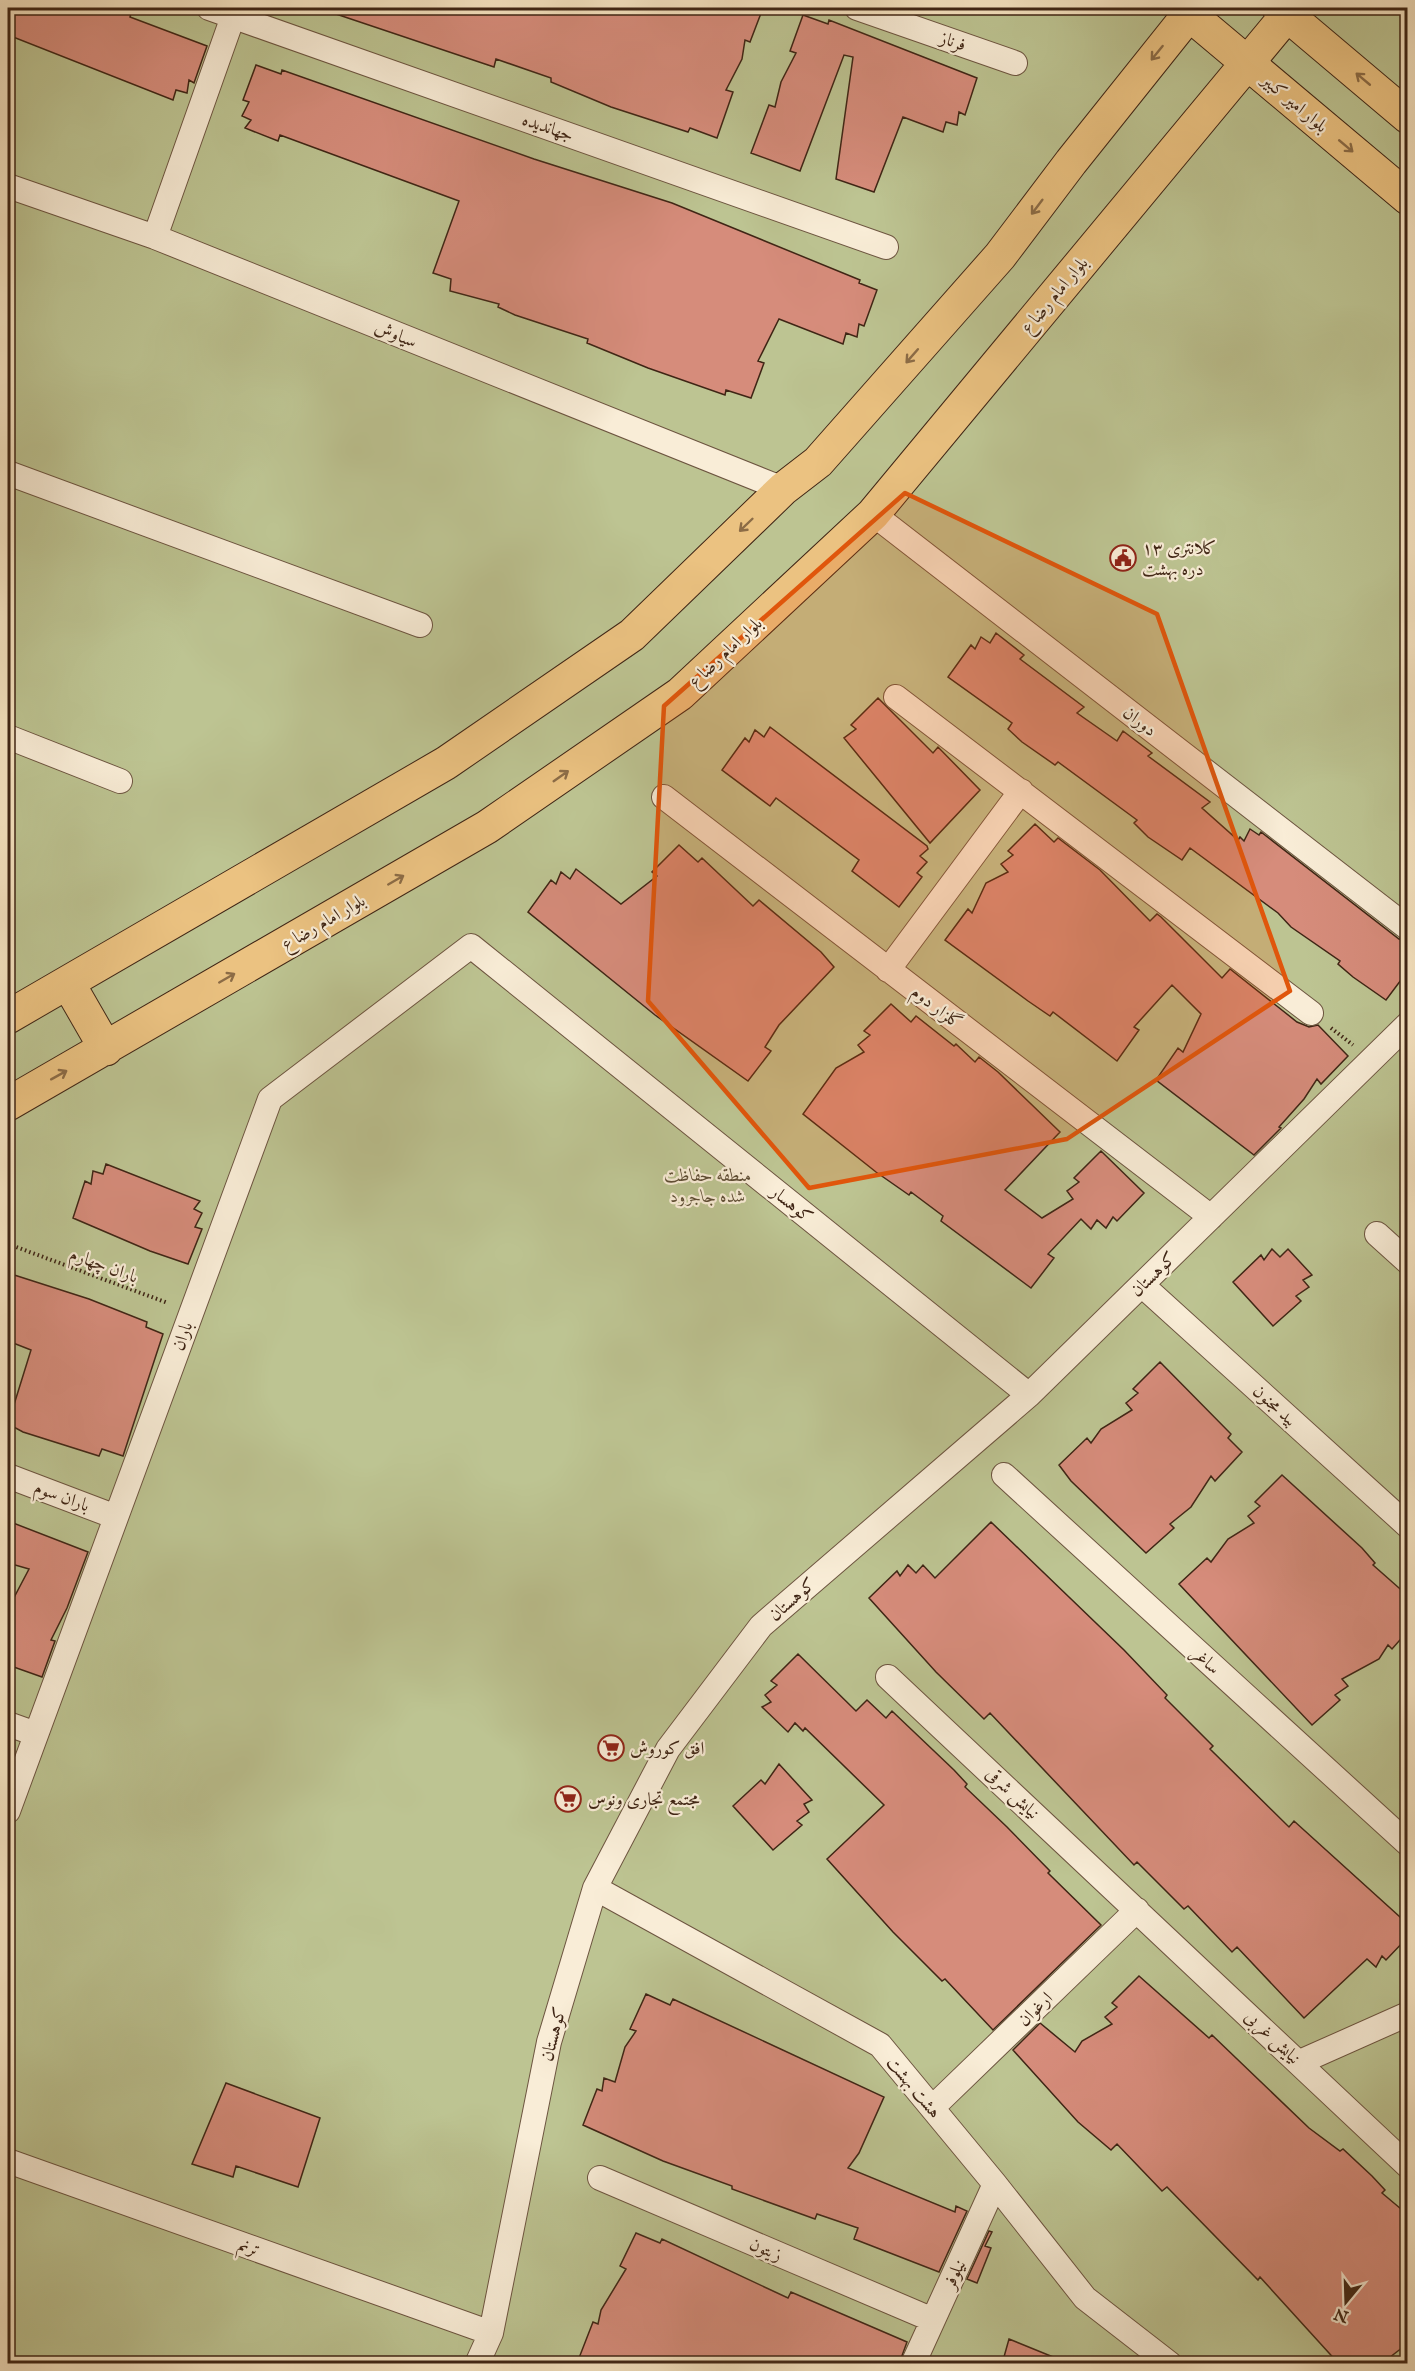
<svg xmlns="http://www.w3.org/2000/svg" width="1415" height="2371" viewBox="0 0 1415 2371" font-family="'IM FELL English',Amiri,serif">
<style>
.green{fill:#bdc492;stroke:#7e7454;stroke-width:1.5}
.building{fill:#d68c7b;stroke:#3f2515;stroke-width:1.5}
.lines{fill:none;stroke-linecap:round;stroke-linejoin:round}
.minor-casing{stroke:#6d5540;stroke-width:26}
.primary-casing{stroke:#3f2515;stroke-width:35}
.path{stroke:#3f2515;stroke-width:4;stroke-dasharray:1.5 3;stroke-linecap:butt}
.minor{stroke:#f9edd7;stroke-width:24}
.primary{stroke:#ebc281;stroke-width:33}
.oneway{stroke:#8c6c46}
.marked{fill:#e0560c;fill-opacity:0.2;stroke:#e0560c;stroke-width:4.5;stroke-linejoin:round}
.labels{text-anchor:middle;stroke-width:4.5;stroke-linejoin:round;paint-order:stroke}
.street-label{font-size:18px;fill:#3f2515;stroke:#f9edd7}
.poi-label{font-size:18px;fill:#3f2515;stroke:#f9edd7;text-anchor:start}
.park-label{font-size:18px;font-style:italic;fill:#5e4d34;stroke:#f9edd7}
</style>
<rect width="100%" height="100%" fill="#f6e4c2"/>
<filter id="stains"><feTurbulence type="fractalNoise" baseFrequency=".00333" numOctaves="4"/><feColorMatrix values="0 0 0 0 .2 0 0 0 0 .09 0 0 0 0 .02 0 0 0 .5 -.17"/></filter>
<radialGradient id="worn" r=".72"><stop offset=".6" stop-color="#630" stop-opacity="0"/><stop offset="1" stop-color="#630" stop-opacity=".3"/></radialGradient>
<path class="green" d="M 8,8 L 1407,8 L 1407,2363 L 8,2363 Z"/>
<path class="building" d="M 8,8 L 132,8 L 130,17 L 207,46 L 194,83 L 189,80 L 187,93 L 176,90 L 173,100 L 8,35 Z
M 328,8 L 763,8 L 750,42 L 745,40 L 742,59 L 726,90 L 733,92 L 717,138 L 690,128 L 688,132 L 611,107 L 551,82 L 551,78 L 496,59 L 494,67 L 327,11 Z
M 803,15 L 828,24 L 829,20 L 977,78 L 965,115 L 959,112 L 957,125 L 946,122 L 943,132 L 903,117 L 874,192 L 836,179 L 853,57 L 844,55 L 800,171 L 751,153 L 769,105 L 775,107 L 781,82 L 796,53 L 790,51 Z
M 256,65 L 281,74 L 282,70 L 534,159 L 672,203 L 860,280 L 859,283 L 877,290 L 864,326 L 859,324 L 857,337 L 846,333 L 843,344 L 779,319 L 758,361 L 764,363 L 751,398 L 726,390 L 725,395 L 648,368 L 587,343 L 588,339 L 515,315 L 498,307 L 499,304 L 450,291 L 451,279 L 433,273 L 459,201 L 280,135 L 278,141 L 245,128 L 251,120 L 242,116 L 249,102 L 243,100 Z
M 996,633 L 1024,655 L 1020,659 L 1084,707 L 1077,713 L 1117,741 L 1123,731 L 1152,753 L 1148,756 L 1210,802 L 1202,808 L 1238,840 L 1240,837 L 1244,841 L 1250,829 L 1259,835 L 1261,832 L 1399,939 L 1407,942 L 1407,972 L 1386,1000 L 1353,977 L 1338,964 L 1340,961 L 1291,927 L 1278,913 L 1190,848 L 1182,860 L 1148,837 L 1134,823 L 1137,820 L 1058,762 L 1055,765 L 1022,742 L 1008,729 L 1012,723 L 948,677 L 971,645 L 975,649 L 981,637 L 990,643 Z
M 878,698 L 933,753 L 938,747 L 980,790 L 930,843 L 844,738 L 856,729 L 851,725 Z
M 770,727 L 927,846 L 928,849 L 920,856 L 927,862 L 917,873 L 922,877 L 899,907 L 852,871 L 859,860 L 776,798 L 770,806 L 722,770 L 745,738 L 749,742 L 755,730 L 764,737 Z
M 1035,824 L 1054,842 L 1058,838 L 1100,870 L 1150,921 L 1157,914 L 1161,917 L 1222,978 L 1230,969 L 1297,1022 L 1309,1027 L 1318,1025 L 1348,1056 L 1321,1084 L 1317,1079 L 1304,1099 L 1279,1127 L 1281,1128 L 1254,1155 L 1156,1080 L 1178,1048 L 1183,1052 L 1201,1014 L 1172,985 L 1134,1027 L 1139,1030 L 1117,1061 L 1053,1012 L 1050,1016 L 1028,1001 L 945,940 L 968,909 L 972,913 L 986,883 L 1008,872 L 1001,864 L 1013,855 L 1008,851 Z
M 679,845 L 698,862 L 702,858 L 753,906 L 759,900 L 821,952 L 834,967 L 779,1025 L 765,1047 L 771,1051 L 748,1081 L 655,1015 L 528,912 L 551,880 L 556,884 L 561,872 L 570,879 L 576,869 L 621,904 L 657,876 L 652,872 Z
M 891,1004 L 911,1022 L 916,1016 L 954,1046 L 956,1044 L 975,1062 L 979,1057 L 998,1072 L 1060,1132 L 1005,1190 L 1042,1218 L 1073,1199 L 1067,1191 L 1079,1182 L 1074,1178 L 1101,1151 L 1144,1193 L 1117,1221 L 1113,1217 L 1106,1228 L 1097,1220 L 1091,1229 L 1081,1219 L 1048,1254 L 1054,1258 L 1031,1288 L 941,1221 L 943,1216 L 911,1192 L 909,1195 L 876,1172 L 803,1114 L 836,1068 L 864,1052 L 858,1045 L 870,1035 L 864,1031 Z
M 106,1164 L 200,1201 L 194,1209 L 202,1213 L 195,1227 L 202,1229 L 188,1264 L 150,1251 L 73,1218 L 85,1181 L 91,1184 L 93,1171 L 103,1174 Z
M 1272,1249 L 1280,1257 L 1288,1249 L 1312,1275 L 1303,1280 L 1309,1287 L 1296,1296 L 1301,1301 L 1273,1326 L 1233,1282 L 1261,1255 L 1264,1260 Z
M 8,1273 L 89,1299 L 147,1322 L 146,1327 L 163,1334 L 123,1456 L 102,1449 L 99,1456 L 23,1432 L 8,1424 L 31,1350 L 8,1341 Z
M 1160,1362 L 1231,1434 L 1228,1438 L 1242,1452 L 1215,1481 L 1211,1476 L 1191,1507 L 1170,1524 L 1174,1528 L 1146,1553 L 1071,1481 L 1059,1465 L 1087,1438 L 1091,1443 L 1101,1429 L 1132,1410 L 1126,1403 L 1138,1393 L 1133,1389 Z
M 1282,1475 L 1362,1548 L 1375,1563 L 1373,1565 L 1407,1595 L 1407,1632 L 1392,1649 L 1388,1645 L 1379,1659 L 1342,1679 L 1348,1686 L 1335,1695 L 1340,1700 L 1312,1725 L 1179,1584 L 1207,1558 L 1211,1562 L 1228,1539 L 1254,1523 L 1248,1516 L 1260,1506 L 1255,1502 Z
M 8,1521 L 88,1552 L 67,1608 L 51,1640 L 55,1641 L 42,1677 L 8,1665 L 8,1609 L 29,1569 L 8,1563 Z
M 991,1522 L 1124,1650 L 1167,1695 L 1165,1698 L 1213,1746 L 1210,1749 L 1289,1827 L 1294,1821 L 1400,1917 L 1407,1926 L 1407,1938 L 1386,1960 L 1382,1956 L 1376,1967 L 1367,1959 L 1304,2018 L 1237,1947 L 1232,1952 L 1188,1906 L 1184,1909 L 1137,1862 L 1134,1865 L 990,1713 L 984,1719 L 936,1672 L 869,1598 L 897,1571 L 900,1576 L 908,1565 L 916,1573 L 923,1565 L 935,1578 Z
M 798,1654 L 856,1711 L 867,1700 L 886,1718 L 892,1711 L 954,1770 L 967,1784 L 965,1787 L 1007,1827 L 1050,1871 L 1048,1873 L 1101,1925 L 993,2030 L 945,1979 L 942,1981 L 893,1932 L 827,1859 L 884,1805 L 805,1728 L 803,1731 L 795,1723 L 788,1732 L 762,1707 L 771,1702 L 765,1695 L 777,1685 L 771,1681 Z
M 779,1764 L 812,1800 L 804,1804 L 809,1812 L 797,1821 L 802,1825 L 773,1850 L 733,1806 L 761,1780 L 765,1784 Z
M 1139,1976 L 1209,2038 L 1212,2035 L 1309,2128 L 1340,2151 L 1343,2149 L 1372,2176 L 1385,2190 L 1382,2193 L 1407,2214 L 1407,2344 L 1381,2364 L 1339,2364 L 1260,2277 L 1258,2280 L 1167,2187 L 1162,2191 L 1117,2144 L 1111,2150 L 1078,2122 L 1013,2050 L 1040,2023 L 1075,2052 L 1082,2041 L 1112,2024 L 1105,2017 L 1117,2007 L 1112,2003 Z
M 646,1994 L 670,2005 L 673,1999 L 884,2097 L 859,2153 L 848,2168 L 955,2212 L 956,2206 L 967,2211 L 939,2272 L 854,2239 L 858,2228 L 817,2214 L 815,2219 L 732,2189 L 732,2186 L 663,2161 L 583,2125 L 597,2089 L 602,2091 L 604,2078 L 615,2082 L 625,2047 L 636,2031 L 630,2029 Z
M 226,2083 L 320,2118 L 298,2187 L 236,2166 L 233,2177 L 192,2164 Z
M 989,2231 L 992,2232 L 985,2246 L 991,2248 L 977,2283 L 967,2279 Z
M 636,2233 L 660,2243 L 662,2239 L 788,2298 L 791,2292 L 907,2342 L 899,2364 L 593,2364 L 579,2358 L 593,2322 L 598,2324 L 601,2310 L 626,2269 L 620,2266 Z
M 1009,2339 L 1068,2363 L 1068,2364 L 1002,2364 Z"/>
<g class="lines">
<g class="minor-casing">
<path id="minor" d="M 209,8 L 886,247
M 857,8 L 1015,63
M 8,186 L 155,237 L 783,489
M 155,237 L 236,8
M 8,473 L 420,625
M 873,514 L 1408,928
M 896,697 L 1311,1013
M 8,737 L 120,781
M 664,797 L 1211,1217
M 888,970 L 1021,791
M 1377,1234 L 1408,1262
M 1142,1285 L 1408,1526
M 1004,1475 L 1408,1844
M 8,1476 L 116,1517
M 888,1677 L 1408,2166
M 8,1724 L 36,1734
M 8,1811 L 270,1099 L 471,946 L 1029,1395
M 595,1888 L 880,2045 L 995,2184 L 1085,2298 L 1170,2364
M 1300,2062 L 1408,2014
M 932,2108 L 1137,1910
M 8,2161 L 491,2333
M 600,2178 L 933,2320
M 477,2364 L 491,2333 L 549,2042 L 595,1888 L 668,1749 L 761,1626 L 1029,1395 L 1408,1024
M 913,2364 L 995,2184"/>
</g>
<g class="primary-casing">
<path id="primary" d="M 1182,8 L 1408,198
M 1279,8 L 1408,117
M 68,983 L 106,1049
M 8,1017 L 446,763 L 632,635 L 783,489 L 818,462 L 1000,256 L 1071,162 L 1194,8
M 8,1104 L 487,827 L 680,694 L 873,514 L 1287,15"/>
</g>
<path class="path" d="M 1331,1028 L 1353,1045
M 8,1244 L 168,1303"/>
<use href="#minor" class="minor"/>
<use href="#primary" class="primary"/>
</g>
<defs><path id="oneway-shaft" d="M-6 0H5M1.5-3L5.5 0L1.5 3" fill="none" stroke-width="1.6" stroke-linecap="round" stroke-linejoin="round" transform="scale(1.5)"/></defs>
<g class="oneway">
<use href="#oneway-shaft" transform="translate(1157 53) rotate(129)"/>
<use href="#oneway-shaft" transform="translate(1363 79) rotate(-140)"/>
<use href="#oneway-shaft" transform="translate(1346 146) rotate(40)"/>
<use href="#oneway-shaft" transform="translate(1037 207) rotate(127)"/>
<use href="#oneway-shaft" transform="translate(912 356) rotate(131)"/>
<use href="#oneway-shaft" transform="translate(746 525) rotate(136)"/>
<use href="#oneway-shaft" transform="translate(561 776) rotate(-35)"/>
<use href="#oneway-shaft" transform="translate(396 880) rotate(-30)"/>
<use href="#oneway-shaft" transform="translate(227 978) rotate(-30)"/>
<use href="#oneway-shaft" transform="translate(59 1075) rotate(-29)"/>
</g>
<path class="marked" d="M 905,493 L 1157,614 L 1290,991 L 1067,1139 L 809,1188 L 648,1001 L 664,706 Z"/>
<defs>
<g id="civic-ring" transform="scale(1.35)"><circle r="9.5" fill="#f9edd7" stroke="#8f2418" stroke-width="1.5"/><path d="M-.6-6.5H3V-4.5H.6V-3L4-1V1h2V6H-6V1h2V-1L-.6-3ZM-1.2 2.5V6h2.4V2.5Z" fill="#8f2418"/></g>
<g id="supermarket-ring" transform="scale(1.35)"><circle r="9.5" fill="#f9edd7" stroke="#8f2418" stroke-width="1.5"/><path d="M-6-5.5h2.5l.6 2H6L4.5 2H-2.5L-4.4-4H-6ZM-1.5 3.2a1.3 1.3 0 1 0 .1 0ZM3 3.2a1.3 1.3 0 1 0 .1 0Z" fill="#8f2418"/></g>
</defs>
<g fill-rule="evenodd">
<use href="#civic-ring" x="1123" y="558"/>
<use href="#supermarket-ring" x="611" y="1748"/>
<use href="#supermarket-ring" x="568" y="1799"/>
</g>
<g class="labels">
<g class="street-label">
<text transform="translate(953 41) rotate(19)" y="6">فرناز</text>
<text transform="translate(1295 103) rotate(40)" y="6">بلوار امیر کبیر</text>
<text transform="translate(548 127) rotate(19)" y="6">جهاندیده</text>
<text transform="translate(1054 295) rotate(-50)" y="6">بلوار امام رضا ع</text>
<text transform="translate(396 334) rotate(22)" y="6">سیاوش</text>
<text transform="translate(725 652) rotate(-43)" y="6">بلوار امام رضا ع</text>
<text transform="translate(1140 721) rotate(38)" y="6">دوران</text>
<text transform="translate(323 922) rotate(-30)" y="6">بلوار امام رضا ع</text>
<text transform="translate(937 1007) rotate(37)" y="6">گلزار دوم</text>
<text transform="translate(792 1204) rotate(39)" y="6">کوهسار</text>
<text transform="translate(104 1265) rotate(20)" y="6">باران چهارم</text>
<text transform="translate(1153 1274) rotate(-44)" y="6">کوهستان</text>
<text transform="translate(182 1336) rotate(-70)" y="6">باران</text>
<text transform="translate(1275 1405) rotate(42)" y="6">بید مجنون</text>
<text transform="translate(62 1496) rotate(20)" y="6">باران سوم</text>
<text transform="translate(792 1599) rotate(-41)" y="6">کوهستان</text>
<text transform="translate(1206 1660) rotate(42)" y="6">ساغر</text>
<text transform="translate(1013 1793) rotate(43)" y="6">نیایش شرقی</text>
<text transform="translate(1035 2009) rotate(-44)" y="6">ارغوان</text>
<text transform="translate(553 2034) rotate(-75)" y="6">کوهستان</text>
<text transform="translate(1273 2037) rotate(43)" y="6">نیایش غربی</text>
<text transform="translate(914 2087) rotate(50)" y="6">هشت بهشت</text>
<text transform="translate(249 2247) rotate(20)" y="6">ترنم</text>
<text transform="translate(766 2249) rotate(23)" y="6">زیتون</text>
<text transform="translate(954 2274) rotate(-65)" y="6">نیلوفر</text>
</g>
<g class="poi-label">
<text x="1142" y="554">کلانتری ۱۳<tspan x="1142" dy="21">دره بهشت</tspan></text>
<text x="630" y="1754">افق کوروش</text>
<text x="588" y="1805">مجتمع تجاری ونوس</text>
</g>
<g class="park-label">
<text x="708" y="1181">منطقه حفاظت<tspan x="708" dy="21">شده جاجرود</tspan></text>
</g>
</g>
<rect width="1415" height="2371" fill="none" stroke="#f6e4c2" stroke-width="30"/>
<rect x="9" y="9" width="1397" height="2353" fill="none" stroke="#3f2515" stroke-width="3"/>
<rect x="15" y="15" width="1385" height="2341" fill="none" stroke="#3f2515" stroke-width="1.5"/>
<g transform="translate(1346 2302) rotate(199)" stroke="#f9edd7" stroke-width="4.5" paint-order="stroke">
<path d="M0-4.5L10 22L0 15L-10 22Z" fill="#3f2515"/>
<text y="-9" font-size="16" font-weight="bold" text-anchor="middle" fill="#3f2515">N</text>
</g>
<rect width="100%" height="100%" filter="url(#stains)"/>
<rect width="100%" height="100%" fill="url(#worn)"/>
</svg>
